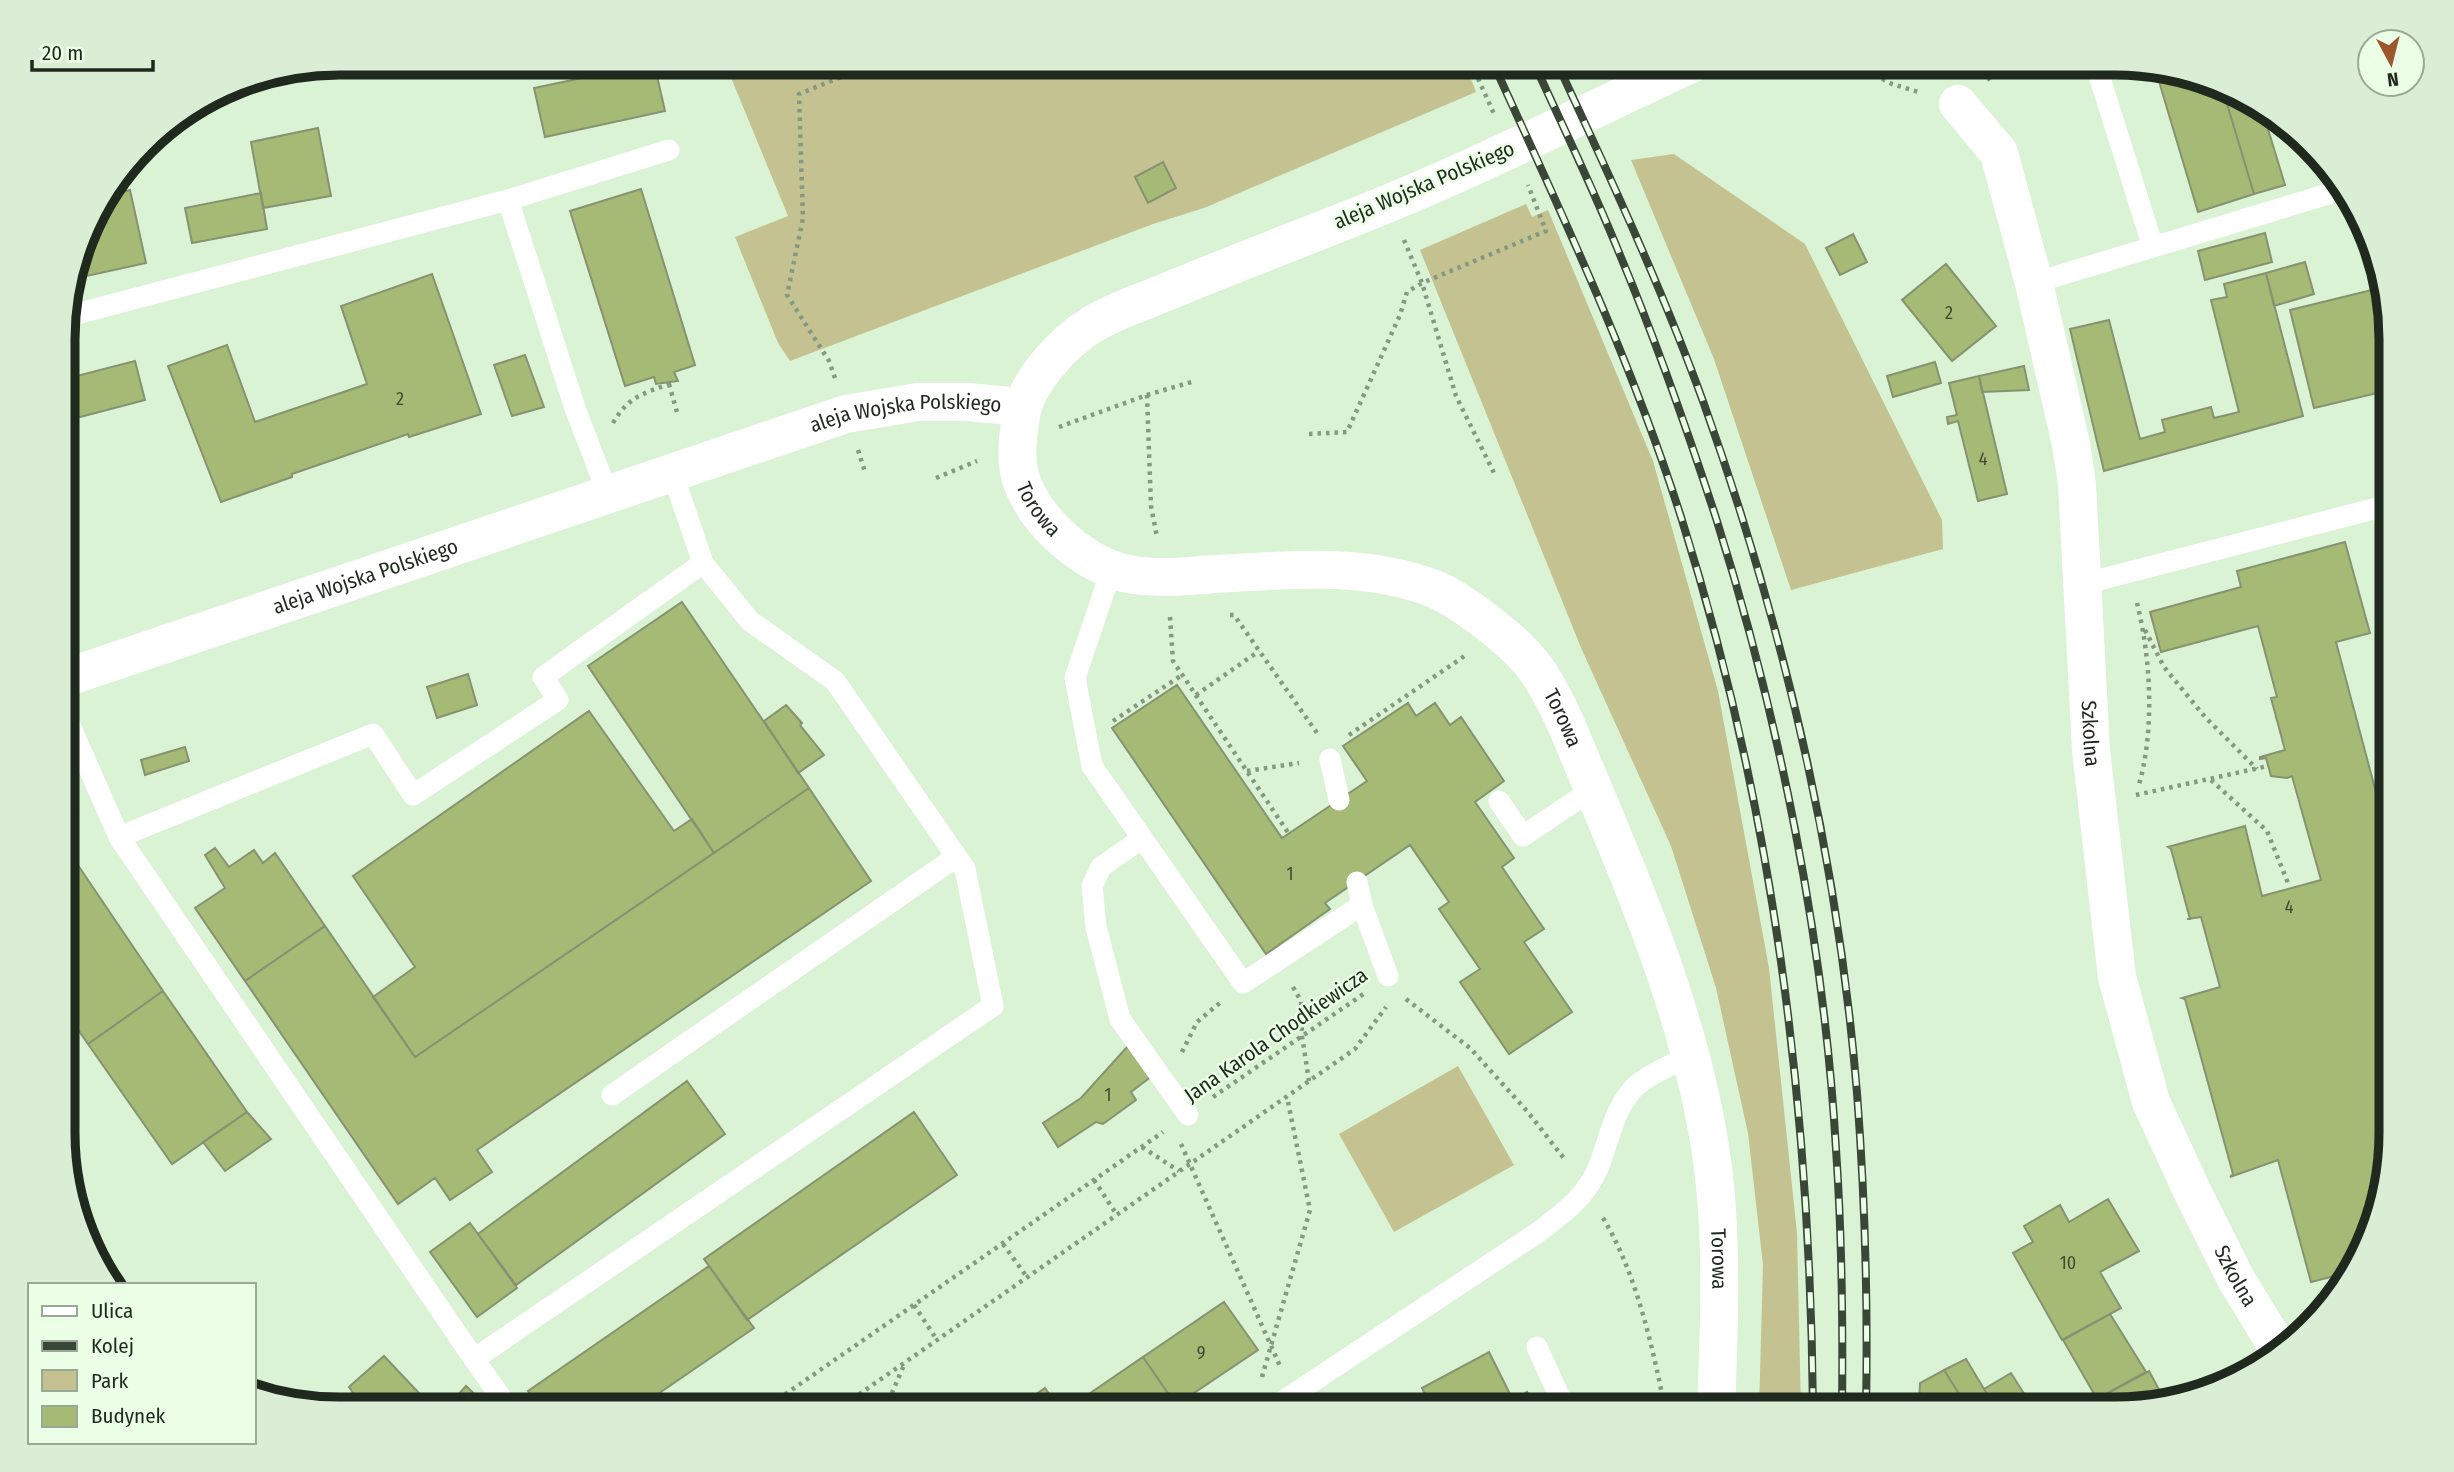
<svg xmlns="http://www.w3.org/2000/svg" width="2454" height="1472" viewBox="0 0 2454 1472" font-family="'Fira Sans Condensed',sans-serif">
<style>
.green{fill:#c5c291}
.building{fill:#a4ba75;stroke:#879271;stroke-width:2}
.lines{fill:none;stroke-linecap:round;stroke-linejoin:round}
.path{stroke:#859881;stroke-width:4.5;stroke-dasharray:3.5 5;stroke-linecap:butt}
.lane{stroke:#fff;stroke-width:21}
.street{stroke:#fff;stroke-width:38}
.secondary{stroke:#fff;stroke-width:38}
.rail-casing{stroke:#3a4637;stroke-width:8}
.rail{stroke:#eaffe6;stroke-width:5;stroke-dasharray:16;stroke-linecap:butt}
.labels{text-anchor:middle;stroke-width:5;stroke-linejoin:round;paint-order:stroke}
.number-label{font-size:18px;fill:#404d33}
.street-label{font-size:21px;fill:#1f291d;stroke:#eaffe6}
.rim{fill:none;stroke:#1f291d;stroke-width:9}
</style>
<rect width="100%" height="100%" fill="#d9f3d4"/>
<path class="green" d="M 725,63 L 1465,63 L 1476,92 L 1204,208 L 1153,224 L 790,361 L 778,343 L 735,237 L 788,216 Z
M 1674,154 L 1805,244 L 1942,520 L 1943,549 L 1791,590 L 1714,359 L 1631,160 Z
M 1526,204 L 1532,217 L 1548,210 L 1653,461 L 1718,691 L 1769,968 L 1797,1233 L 1801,1409 L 1759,1409 L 1763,1265 L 1748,1133 L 1716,988 L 1671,846 L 1582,650 L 1420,250 Z
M 1458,1066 L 1514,1165 L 1394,1232 L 1339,1134 Z"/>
<path class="building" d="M 654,63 L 665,111 L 545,137 L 534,88 Z
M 2155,68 L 2186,73 L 2222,87 L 2254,194 L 2198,212 Z
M 2222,87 L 2253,100 L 2261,106 L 2285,185 L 2254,194 Z
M 318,128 L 331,196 L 263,208 L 251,142 Z
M 1163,162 L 1176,188 L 1148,203 L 1135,177 Z
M 641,189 L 695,365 L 674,372 L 678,381 L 656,384 L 654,377 L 625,386 L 570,211 Z
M 130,190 L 146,263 L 73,279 L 92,217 L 109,195 Z
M 261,193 L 267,229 L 192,243 L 185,208 Z
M 2265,233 L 2272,262 L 2205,280 L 2198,251 Z
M 1853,234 L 1867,262 L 1840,275 L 1826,248 Z
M 2305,262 L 2314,294 L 2274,306 L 2266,273 Z
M 1946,264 L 1996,326 L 1952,361 L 1902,300 Z
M 2266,273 L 2303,416 L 2104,471 L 2070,329 L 2109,320 L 2140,439 L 2165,432 L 2162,420 L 2211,407 L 2214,418 L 2239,412 L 2211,300 L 2227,297 L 2224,284 Z
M 432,274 L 481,414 L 409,437 L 408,434 L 292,474 L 292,477 L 221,502 L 168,366 L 227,345 L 255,422 L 367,384 L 341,306 Z
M 2380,288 L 2390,321 L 2390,390 L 2314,408 L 2290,310 Z
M 525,355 L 544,407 L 512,416 L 494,365 Z
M 135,361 L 145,400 L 65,421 L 65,379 Z
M 1935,362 L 1941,383 L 1893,397 L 1887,376 Z
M 2024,366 L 2029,390 L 1982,392 L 1979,376 Z
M 1979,376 L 2007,494 L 1978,501 L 1958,421 L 1948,424 L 1947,417 L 1957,415 L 1949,383 Z
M 2345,542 L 2370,633 L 2336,642 L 2390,845 L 2390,1150 L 2354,1271 L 2311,1282 L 2278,1160 L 2230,1177 L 2233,1174 L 2185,999 L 2182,998 L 2220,987 L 2201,917 L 2187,919 L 2190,919 L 2171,849 L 2168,847 L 2245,826 L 2262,896 L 2321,880 L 2292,776 L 2287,778 L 2271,776 L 2266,758 L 2260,759 L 2260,757 L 2285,750 L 2271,698 L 2277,697 L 2258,626 L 2161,652 L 2150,612 L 2241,587 L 2237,571 Z
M 682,602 L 809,788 L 714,853 L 588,666 Z
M 468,674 L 477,705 L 437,718 L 427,687 Z
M 1177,685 L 1282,838 L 1367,781 L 1343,746 L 1408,703 L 1416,716 L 1435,703 L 1450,725 L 1461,717 L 1504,781 L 1475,802 L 1514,858 L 1502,867 L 1544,929 L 1524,942 L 1572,1012 L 1509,1054 L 1460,982 L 1480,969 L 1439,909 L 1449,902 L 1410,845 L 1325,903 L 1330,909 L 1266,954 L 1112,728 Z
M 786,705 L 802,723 L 800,725 L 824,755 L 798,773 L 764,721 Z
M 589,711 L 674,831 L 692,819 L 714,853 L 415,1057 L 373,997 L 415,967 L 353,876 Z
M 185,747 L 189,761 L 145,775 L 141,760 Z
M 809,788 L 871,881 L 477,1150 L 492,1172 L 450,1200 L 435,1178 L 398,1204 L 245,981 L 325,926 L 415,1057 Z
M 65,796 L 78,815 L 66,824 L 72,833 L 65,838 Z
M 65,846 L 163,991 L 88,1044 L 65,1011 Z
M 215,848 L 229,867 L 254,850 L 263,863 L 275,853 L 325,926 L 245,981 L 195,908 L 225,888 L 205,855 Z
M 163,991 L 247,1112 L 172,1164 L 88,1044 Z
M 1127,1047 L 1134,1050 L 1152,1076 L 1131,1092 L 1136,1100 L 1103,1124 L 1096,1122 L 1058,1147 L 1043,1123 L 1081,1098 Z
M 687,1081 L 725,1134 L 516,1285 L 478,1234 Z
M 247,1112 L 271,1139 L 225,1171 L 203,1142 Z
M 914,1112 L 957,1175 L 747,1320 L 704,1259 Z
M 2108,1199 L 2139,1251 L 2100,1272 L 2121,1308 L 2062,1340 L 2013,1253 L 2033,1242 L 2024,1226 L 2060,1205 L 2069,1222 Z
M 470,1223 L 517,1288 L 477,1317 L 430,1252 Z
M 709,1266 L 754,1328 L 636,1409 L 541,1409 L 528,1391 Z
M 1224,1302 L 1258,1350 L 1176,1405 L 1143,1357 Z
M 2110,1314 L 2146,1372 L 2097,1399 L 2063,1340 Z
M 1489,1352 L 1513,1400 L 1527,1392 L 1536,1409 L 1432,1409 L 1422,1388 Z
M 384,1356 L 434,1409 L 364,1409 L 349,1387 Z
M 1143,1357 L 1176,1405 L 1172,1409 L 1067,1409 Z
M 1966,1359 L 1984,1389 L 1996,1408 L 1968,1408 L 1944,1370 Z
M 1944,1370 L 1968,1408 L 1919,1408 L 1920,1383 Z
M 2149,1371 L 2163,1397 L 2162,1399 L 2132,1408 L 2102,1408 L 2097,1399 Z
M 2011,1373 L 2033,1408 L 1996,1408 L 1984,1389 Z
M 466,1386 L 483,1402 L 477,1409 L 445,1409 Z
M 1045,1388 L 1060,1409 L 1015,1409 Z"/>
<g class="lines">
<path class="path" d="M 1471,63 L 1494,114
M 1852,63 L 1892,84 L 1922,93
M 1987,80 L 2001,68 L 1999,63
M 1404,240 L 1422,283 L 1456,396 L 1496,477
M 835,378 L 829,361 L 787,295 L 803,218 L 799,94 L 876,63
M 669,384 L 677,412
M 1147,395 L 1195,381
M 613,423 C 628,397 642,394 669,384 L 668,382
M 1059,427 L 1147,395 L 1151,506 L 1157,537
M 1309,434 L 1347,432 L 1400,315 L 1407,292 L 1422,283 L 1546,231 L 1528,185
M 858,450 L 865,472
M 936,478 L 977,461
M 2137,603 C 2151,659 2155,732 2138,788
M 1230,615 L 1234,615 L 1317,733
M 1170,617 L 1173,661 L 1289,834
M 2145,630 L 2164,667 L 2205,717 L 2257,769
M 1196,695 L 1259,651
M 1113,721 L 1182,675
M 1349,735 L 1466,655
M 1247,771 L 1299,763
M 2211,780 L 2267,831 L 2288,883
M 2136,795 L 2268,766
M 1293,987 L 1301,1001 L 1302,1036 L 1309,1081
M 1406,999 L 1470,1048 L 1527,1111 L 1566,1161
M 1182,1052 L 1197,1022 L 1221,1002
M 1213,1097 L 1365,993
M 1181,1144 L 1280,1366
M 1142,1147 L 1179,1171
M 1094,1180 L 1117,1215
M 1603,1218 C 1636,1272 1653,1348 1665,1409
M 1003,1244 L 1027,1277
M 914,1305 L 937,1340
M 1262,1377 L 1310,1210 L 1287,1097
M 764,1409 L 1163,1132
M 838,1409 L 1355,1049 L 1386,1007
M 885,1409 L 904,1365"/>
<path class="lane" d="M 2098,72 L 2153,247 L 2345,189
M 508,200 L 669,150
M 2034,283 L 2153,247
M 65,317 L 508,200 L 576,411 L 608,494
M 672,472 L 703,563
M 1112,568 L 1075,678 L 1092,766 L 1243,983 L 1362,905 L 1388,976
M 2083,584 L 2381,507 L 2390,542
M 65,714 L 119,837 L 474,1359 L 993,1006 L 965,869 L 835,681 L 750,621 L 703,563 L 543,677 L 558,700 L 413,795 L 373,734 L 119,837
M 1330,759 L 1339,800
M 1499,801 L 1523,836 L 1593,789
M 1141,839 L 1101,867 L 1092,886 L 1096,927 L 1120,1019 L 1188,1115
M 1357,882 L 1362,905
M 612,1095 L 956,857
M 1537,1347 L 1565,1409
M 474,1359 L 509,1409
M 1271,1409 L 1540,1231 C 1563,1213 1586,1197 1598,1168 C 1610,1139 1612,1113 1633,1089 C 1644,1076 1674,1064 1689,1056"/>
<path class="street" id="s1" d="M 1958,104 L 1999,153 L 2034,283 L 2071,444 L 2077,484 L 2091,750 L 2117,977 L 2151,1102 L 2194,1195 L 2236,1279 L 2280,1351"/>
<g class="secondary">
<path id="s2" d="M 1693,63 C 1595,108 1498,158 1399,199 C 1325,230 1250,257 1176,288 C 1149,300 1118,309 1093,324 C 1064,341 1026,382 1021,416 C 1018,436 1015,456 1020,476 C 1034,522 1086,568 1134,575 C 1161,579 1189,576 1216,574 C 1289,570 1362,562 1432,588 C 1462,600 1513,640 1533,665 C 1548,685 1559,708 1569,731 C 1629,875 1699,1029 1715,1185 C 1722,1259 1719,1334 1716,1409"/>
<path id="s3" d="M 65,678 L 846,414 L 918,402 L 967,402 L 1022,407"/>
</g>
<g class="rail-casing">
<path id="rail" d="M 1493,63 C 1561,212 1631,360 1681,517 C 1773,807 1810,1104 1813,1409
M 1534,63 C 1563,127 1594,190 1620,255 C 1656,341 1687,429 1716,518 C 1779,717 1824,941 1836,1149 C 1842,1236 1843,1322 1842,1409
M 1557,63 C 1609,175 1662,288 1704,404 C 1783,625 1838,860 1857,1093 C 1865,1198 1868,1303 1866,1409"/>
</g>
<use href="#rail" class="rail"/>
</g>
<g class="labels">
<g class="number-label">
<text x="1949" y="319">2</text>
<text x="400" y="405">2</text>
<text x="1983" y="465">4</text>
<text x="1290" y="880">1</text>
<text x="2289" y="913">4</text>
<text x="1108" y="1101">1</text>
<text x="2068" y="1269">10</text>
<text x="1201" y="1359">9</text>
</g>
<g class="street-label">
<text transform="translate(1424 185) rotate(-23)" y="7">aleja Wojska Polskiego</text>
<text dy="7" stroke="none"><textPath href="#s3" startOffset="884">aleja Wojska Polskiego</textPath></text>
<text dy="7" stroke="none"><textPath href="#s2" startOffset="873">Torowa</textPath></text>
<text dy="7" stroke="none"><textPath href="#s3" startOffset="317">aleja Wojska Polskiego</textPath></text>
<text dy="7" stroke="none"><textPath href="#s2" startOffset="1482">Torowa</textPath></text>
<text dy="7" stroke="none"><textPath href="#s1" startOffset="654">Szkolna</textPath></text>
<text transform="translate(1276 1035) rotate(-35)" y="7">Jana Karola Chodkiewicza</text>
<text dy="7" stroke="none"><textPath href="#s2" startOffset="2049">Torowa</textPath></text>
<text dy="7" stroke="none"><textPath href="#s1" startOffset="1222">Szkolna</textPath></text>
</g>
</g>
<path d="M0 0H2454V1472H0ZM339 75H2115A264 264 0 0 1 2379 339V1133A264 264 0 0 1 2115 1397H339A264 264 0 0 1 75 1133V339A264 264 0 0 1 339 75Z" fill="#daeed6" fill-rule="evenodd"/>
<path class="rim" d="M339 75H2115A264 264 0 0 1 2379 339V1133A264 264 0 0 1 2115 1397H339A264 264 0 0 1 75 1133V339A264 264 0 0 1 339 75Z"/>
<rect x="28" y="1283" width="228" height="161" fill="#eaffe6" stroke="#99a996" stroke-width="2"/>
<rect x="42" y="1306" width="35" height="10" fill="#ffffff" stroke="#99a996" stroke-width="2"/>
<text x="91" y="1318" font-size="21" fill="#1f291d">Ulica</text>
<rect x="42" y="1341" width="35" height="10" fill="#3a4637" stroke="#99a996" stroke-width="2"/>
<text x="91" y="1353" font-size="21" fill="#1f291d">Kolej</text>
<rect x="42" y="1370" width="35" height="21" fill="#c5c291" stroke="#99a996" stroke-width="2"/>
<text x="91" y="1388" font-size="21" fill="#1f291d">Park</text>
<rect x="42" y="1406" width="35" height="21" fill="#a4ba75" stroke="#99a996" stroke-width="2"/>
<text x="91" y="1423" font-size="21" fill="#1f291d">Budynek</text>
<g transform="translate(2391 63) rotate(173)"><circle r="33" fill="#eaffe6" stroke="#99a996" stroke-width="2"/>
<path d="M0-5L12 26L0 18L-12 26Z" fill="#9c572c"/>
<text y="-10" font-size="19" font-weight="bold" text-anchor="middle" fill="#1f291d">N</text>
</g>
<path d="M32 60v10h121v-10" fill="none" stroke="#1f291d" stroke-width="3.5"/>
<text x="42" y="60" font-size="21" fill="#1f291d" stroke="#eaffe6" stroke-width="5" paint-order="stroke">20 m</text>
</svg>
